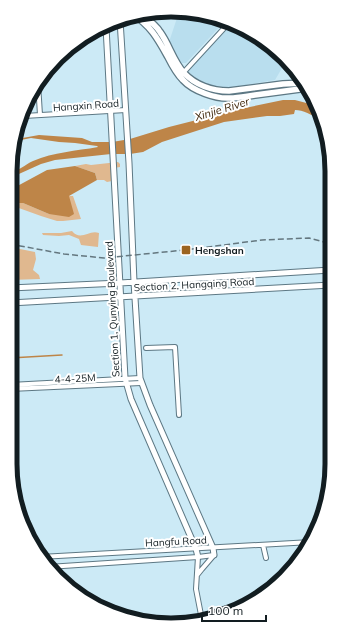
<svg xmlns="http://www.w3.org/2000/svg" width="342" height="635" viewBox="0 0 342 635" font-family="Mulish,sans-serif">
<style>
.built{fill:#b9deee}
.green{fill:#e0b88f}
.water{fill:#be8548}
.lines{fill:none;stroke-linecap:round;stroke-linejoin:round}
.stream{stroke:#be8548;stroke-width:1.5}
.minor-casing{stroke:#5d7884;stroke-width:6}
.tertiary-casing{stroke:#5d7884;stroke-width:7}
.secondary-casing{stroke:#5d7884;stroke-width:8}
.minor{stroke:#fff;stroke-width:4}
.tertiary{stroke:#fff;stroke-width:5}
.secondary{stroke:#fff;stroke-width:5.5}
.rail{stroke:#64777f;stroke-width:1.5;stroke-dasharray:6 3;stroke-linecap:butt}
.poi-dot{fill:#9c6420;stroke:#fff;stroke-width:1.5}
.labels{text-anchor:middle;stroke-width:4;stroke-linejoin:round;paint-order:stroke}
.street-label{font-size:10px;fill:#121d21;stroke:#fff}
.poi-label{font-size:10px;font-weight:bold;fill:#121d21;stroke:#fff;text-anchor:start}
.water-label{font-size:11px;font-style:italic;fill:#422a0f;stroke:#fff}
.rim{fill:none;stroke:#121d21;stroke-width:5}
</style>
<rect width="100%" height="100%" fill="#cceaf6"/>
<path class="built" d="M 192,11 L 224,22 L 186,63 L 182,63 L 178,60 L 169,42 L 179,12 Z
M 231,25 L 251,31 L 285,63 L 275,80 L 233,87 L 216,87 L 201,82 L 194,77 L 188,71 Z"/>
<path class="green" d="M 118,162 L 120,164 L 120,167 L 114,168 L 112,181 L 107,182 L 104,180 L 97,180 L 95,173 L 75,166 L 86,164 L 91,165 Z
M 69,196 L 73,196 L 81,219 L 63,221 L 57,221 L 41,216 L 16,207 L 10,208 L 10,203 L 23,203 L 49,214 Z
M 72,231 C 81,242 89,229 99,233 L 98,247 L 81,245 L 79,239 L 69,235 L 59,236 L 43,235 L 42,233 L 61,233 Z
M 10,247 L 35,252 L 36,259 L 33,270 L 39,275 L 40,279 L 10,280 Z"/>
<path class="water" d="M 283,100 L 295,100 L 314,105 L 319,119 C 312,115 303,110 295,110 L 294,114 L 280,116 L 267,116 L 224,122 L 162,142 L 143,152 L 130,154 L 111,154 L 55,160 L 41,164 L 10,178 L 10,171 C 20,171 24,165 33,161 C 54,152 76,151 98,147 L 97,146 L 75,143 L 59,142 L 31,138 L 16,141 L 17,139 L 39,135 L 82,138 L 92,142 L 112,142 L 130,139 L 169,127 L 240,109 Z
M 75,166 L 95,173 L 97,180 L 69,196 L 74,214 L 69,217 L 49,214 L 23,203 L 10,203 L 10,190 L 47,170 Z"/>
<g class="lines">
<path class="stream" d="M 10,358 L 62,355"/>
<g class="minor-casing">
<path id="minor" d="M 183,73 L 228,24
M 38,83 L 40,115
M 24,116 L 126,110
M 146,348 L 175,347 L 179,415
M 10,385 L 140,378
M 10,389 L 141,383
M 263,545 L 266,558
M 40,557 C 131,552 221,547 311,542
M 198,557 L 196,589 L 202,620
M 48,567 L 198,557 L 214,555
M 198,574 L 202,569 L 214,555"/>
</g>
<g class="tertiary-casing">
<path id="tertiary" d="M 120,20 L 129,163 L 134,282 L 140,378 L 150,405 L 213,548 L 214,555
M 106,27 L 125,378 L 131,399 L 196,549 L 198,557
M 10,288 L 120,283 L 331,270
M 10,303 L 331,285"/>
</g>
<g class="secondary-casing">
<path id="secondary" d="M 133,15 C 150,24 159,41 168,57 C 172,65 176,73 183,80 C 193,91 216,99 230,98 C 238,98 247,96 255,95 C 270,93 285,91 300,89 L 308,89
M 142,15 C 149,20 156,25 160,32 C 169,44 173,61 184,73 C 195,85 212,91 229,91 L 283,84 L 305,83"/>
</g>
<use href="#minor" class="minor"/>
<use href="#tertiary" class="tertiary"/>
<use href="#secondary" class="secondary"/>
<path class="rail" d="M 10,244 L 64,254 L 104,258 L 185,250 L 262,240 L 309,238 L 331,244"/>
</g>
<rect class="poi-dot" x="181" y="245" width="10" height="10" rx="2"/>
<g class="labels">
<g class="street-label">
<text transform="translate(86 105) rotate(-4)" y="4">Hangxin Road</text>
<text transform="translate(194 284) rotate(-3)" y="4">Section 2, Hangqing Road</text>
<text transform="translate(112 309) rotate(-93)" y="4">Section 1, Qunying Boulevard</text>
<text transform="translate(75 378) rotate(-3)" y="4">4-4-25M</text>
<text transform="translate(176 541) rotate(-3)" y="4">Hangfu Road</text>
</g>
<g class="poi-label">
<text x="195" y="254">Hengshan</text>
</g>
<g class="water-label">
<text transform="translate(222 109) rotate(-17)" y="4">Xinjie River</text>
</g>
</g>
<path d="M0 0H342V635H0ZM171 17H171A154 154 0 0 1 325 171V464A154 154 0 0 1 171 618H171A154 154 0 0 1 17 464V171A154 154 0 0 1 171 17Z" fill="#fff" fill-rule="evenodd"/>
<path class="rim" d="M171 17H171A154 154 0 0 1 325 171V464A154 154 0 0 1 171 618H171A154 154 0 0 1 17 464V171A154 154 0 0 1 171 17Z"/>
<path d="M202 615v6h64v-6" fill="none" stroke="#121d21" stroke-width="2"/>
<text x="208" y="615" font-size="12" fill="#121d21" stroke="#ffffff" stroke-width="3" paint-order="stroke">100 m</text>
</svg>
